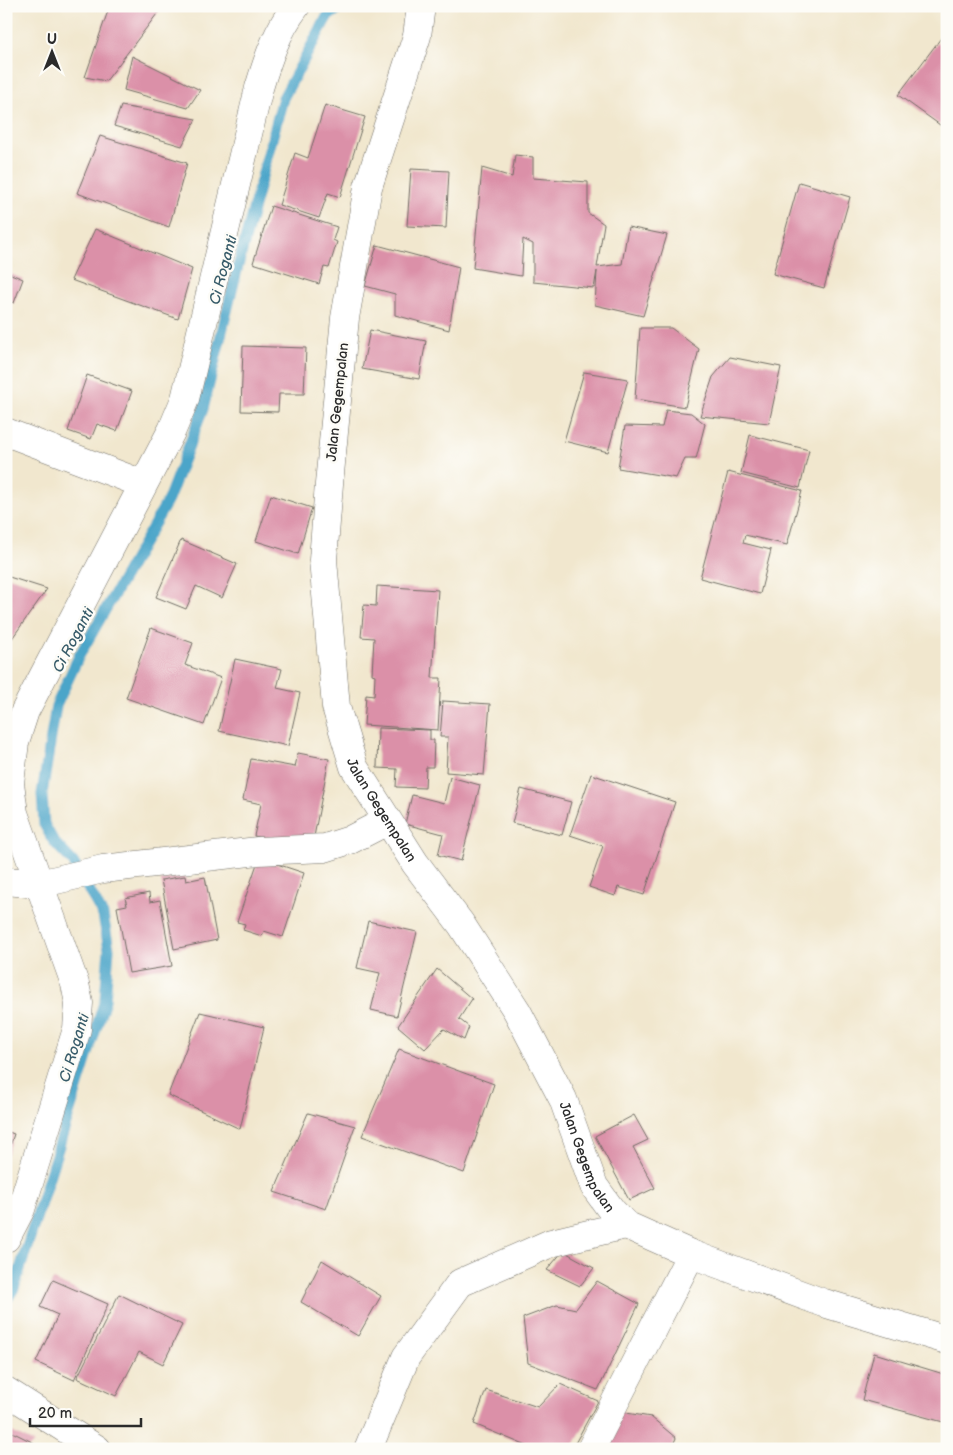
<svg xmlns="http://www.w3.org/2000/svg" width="953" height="1455" viewBox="0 0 953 1455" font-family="'Balsamiq Sans',sans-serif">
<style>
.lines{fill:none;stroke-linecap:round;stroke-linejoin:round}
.stream{stroke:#4ca5c9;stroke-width:11}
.building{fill:#db90a8}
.minor-casing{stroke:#706d64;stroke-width:29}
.minor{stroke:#fff;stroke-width:28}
.labels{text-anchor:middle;stroke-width:5;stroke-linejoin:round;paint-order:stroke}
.street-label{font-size:14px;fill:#2b2b2b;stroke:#fdfcf7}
.water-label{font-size:15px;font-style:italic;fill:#385c6a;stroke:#fdfcf7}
</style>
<rect width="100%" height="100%" fill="#fdfcf7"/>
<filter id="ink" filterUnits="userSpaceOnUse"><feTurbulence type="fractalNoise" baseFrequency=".02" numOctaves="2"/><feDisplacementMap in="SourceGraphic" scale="10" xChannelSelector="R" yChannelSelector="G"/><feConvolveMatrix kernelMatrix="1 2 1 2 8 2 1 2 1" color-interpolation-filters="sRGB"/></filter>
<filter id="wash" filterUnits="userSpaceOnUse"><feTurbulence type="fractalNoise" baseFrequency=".0096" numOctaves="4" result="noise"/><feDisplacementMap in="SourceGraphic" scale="20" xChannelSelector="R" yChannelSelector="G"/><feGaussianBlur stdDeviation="1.12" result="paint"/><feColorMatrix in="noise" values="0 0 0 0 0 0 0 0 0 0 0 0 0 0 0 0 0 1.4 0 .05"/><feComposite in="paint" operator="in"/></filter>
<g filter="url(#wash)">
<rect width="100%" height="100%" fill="#f1e7ce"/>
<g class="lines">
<path class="stream" d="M 6,1301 L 14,1288 L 105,1000 L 109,949 L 103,915 L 73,862 L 54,842 L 44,824 L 42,794 L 56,706 L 79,656 L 168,500 L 203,409 L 238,266 L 283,98 L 327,17 L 342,6"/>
</g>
<g id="blocks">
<path class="building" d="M 109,8 L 160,10 L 106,81 L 85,77 Z
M 947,30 L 947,130 L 898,95 Z
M 132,56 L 200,90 L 188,108 L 124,90 Z
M 325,105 L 365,117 L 340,197 L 328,193 L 319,218 L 279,205 L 295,153 L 308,158 Z
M 121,106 L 196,119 L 182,146 L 114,126 Z
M 100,136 L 187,163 L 169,227 L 77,193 Z
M 515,155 L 533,157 L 533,178 L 588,182 L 588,213 L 604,224 L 597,267 L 622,264 L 628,227 L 667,235 L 643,316 L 595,305 L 597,271 L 594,288 L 533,282 L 533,244 L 523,239 L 521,276 L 473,268 L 482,168 L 512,177 Z
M 411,169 L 449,171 L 446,228 L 407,226 Z
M 799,182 L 850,197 L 824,288 L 773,274 Z
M 271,206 L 337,227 L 333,240 L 337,242 L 329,268 L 324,267 L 319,284 L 253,263 Z
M 95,229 L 192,269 L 178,319 L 71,280 Z
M 377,245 L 459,267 L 449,330 L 395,315 L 395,294 L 365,286 Z
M 6,272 L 23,279 L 14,303 L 6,300 Z
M 640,328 L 671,328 L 699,349 L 685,407 L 635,399 Z
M 370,330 L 426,341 L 419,379 L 362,369 Z
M 243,346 L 306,348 L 304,394 L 279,394 L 278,412 L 241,411 Z
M 730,357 L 781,367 L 769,423 L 700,416 L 713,377 Z
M 584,372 L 628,379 L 608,452 L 564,441 Z
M 87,375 L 132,391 L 117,431 L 97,424 L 91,439 L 68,431 Z
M 666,410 L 691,413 L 705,424 L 696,459 L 685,459 L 676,478 L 618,468 L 625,426 L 662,427 Z
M 750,435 L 809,450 L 800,488 L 741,473 Z
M 728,472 L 802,491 L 787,545 L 745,535 L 743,543 L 771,550 L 760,594 L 700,578 Z
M 271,495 L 312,508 L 298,554 L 256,541 Z
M 181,540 L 237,564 L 222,598 L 196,586 L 186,609 L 156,597 Z
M 6,576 L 47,589 L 6,647 Z
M 377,586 L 438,590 L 432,678 L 441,678 L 438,730 L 364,725 L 366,695 L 374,696 L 375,675 L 372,674 L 374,638 L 361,637 L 364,605 L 376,606 Z
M 151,628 L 193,643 L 185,665 L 221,678 L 204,725 L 126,698 Z
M 235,659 L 282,669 L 277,688 L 300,693 L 288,746 L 219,731 Z
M 443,701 L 490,704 L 484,775 L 446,772 L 448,737 L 440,737 Z
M 378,728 L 430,730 L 430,740 L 434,740 L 433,767 L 426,767 L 425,788 L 396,787 L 397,769 L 377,768 Z
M 298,753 L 329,759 L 312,847 L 254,836 L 261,804 L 243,800 L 251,759 L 295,767 Z
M 591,774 L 675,802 L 644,895 L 618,887 L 615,896 L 589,887 L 603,846 L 570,835 Z
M 450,777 L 480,785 L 461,861 L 438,855 L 443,834 L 405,824 L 412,795 L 444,803 Z
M 521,789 L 571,802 L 562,835 L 512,823 Z
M 259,858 L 304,873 L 283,937 L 264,931 L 262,936 L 243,930 L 245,924 L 237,922 Z
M 185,876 L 186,881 L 205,877 L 217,940 L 174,949 L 161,880 Z
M 149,893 L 150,902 L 160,900 L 172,966 L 129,973 L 117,907 L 127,905 L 125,898 Z
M 368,921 L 417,932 L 397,1016 L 371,1010 L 380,973 L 357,968 Z
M 437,969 L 472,999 L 459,1019 L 469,1027 L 464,1040 L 444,1029 L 425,1049 L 398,1026 Z
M 200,1012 L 264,1027 L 240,1129 L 168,1095 Z
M 399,1049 L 494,1084 L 464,1173 L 362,1136 Z
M 308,1113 L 355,1126 L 326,1209 L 274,1192 Z
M 634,1115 L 648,1140 L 633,1147 L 655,1188 L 629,1200 L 595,1136 Z
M 6,1131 L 14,1134 L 7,1155 L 6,1155 Z
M 563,1251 L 594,1268 L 580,1286 L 547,1270 Z
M 322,1260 L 381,1296 L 358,1336 L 301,1302 Z
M 53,1280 L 108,1304 L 74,1380 L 36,1362 L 58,1315 L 40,1307 Z
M 597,1281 L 639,1304 L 598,1390 L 528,1363 L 523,1318 L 557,1305 L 576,1309 Z
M 119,1294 L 182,1325 L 163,1364 L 139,1352 L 116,1396 L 77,1378 Z
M 874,1353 L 947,1375 L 947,1423 L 862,1400 Z
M 560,1384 L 598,1401 L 572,1449 L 534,1449 L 474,1424 L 486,1390 L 538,1407 Z
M 620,1412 L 651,1417 L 676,1438 L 671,1449 L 606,1449 Z
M 6,1429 L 34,1443 L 27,1449 L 6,1449 Z"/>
</g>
</g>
<g filter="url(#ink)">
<use href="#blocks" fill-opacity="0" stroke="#706d64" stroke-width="1"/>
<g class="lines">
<g class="minor-casing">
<g id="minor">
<path id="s1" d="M 421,6 L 417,36 L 368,187 L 345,318 L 329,484 L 323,560 L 336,707 L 354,767 L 415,863 L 461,924 L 517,1011 L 563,1099 L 594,1186 L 612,1211 L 626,1225 L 691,1254 L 824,1303 L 947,1340"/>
<path d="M 6,432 L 143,484"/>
<path d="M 6,881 L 39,884 L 103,869 L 258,851 L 325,848 L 350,840 L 387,821"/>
<path d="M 6,1238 L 21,1209 L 77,1029 L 79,1003 L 75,984 L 14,813 L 10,783 L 15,742 L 25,711 L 172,430 L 185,399 L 259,88 C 268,58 277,31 296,6"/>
<path d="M 6,1391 L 97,1449"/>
<path d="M 368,1449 L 406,1357 L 460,1283 L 551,1243 L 626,1225"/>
<path d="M 591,1449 L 691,1254"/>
</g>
</g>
<use href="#minor" class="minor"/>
</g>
</g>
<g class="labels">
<g class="street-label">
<text transform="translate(337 402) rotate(-84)" y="5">Jalan Gegempalan</text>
<text dy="5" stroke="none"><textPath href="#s1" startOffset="826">Jalan Gegempalan</textPath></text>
<text dy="5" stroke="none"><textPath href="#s1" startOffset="1231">Jalan Gegempalan</textPath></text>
</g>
<g class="water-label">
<text transform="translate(223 270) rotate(-75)" y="5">Ci Roganti</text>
<text transform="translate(73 640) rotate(-62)" y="5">Ci Roganti</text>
<text transform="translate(74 1048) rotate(-73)" y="5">Ci Roganti</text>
</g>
</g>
<rect width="953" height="1455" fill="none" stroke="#fdfcf7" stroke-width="25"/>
<g transform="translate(52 52)" stroke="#fdfcf7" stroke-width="4" paint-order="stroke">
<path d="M0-4L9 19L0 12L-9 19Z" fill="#2b2b2b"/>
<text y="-8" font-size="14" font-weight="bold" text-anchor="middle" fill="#2b2b2b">U</text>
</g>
<path d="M30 1418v8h111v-8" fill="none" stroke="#2b2b2b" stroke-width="2.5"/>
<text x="38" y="1418" font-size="15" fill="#2b2b2b" stroke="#fdfcf7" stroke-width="4" paint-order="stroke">20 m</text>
</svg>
